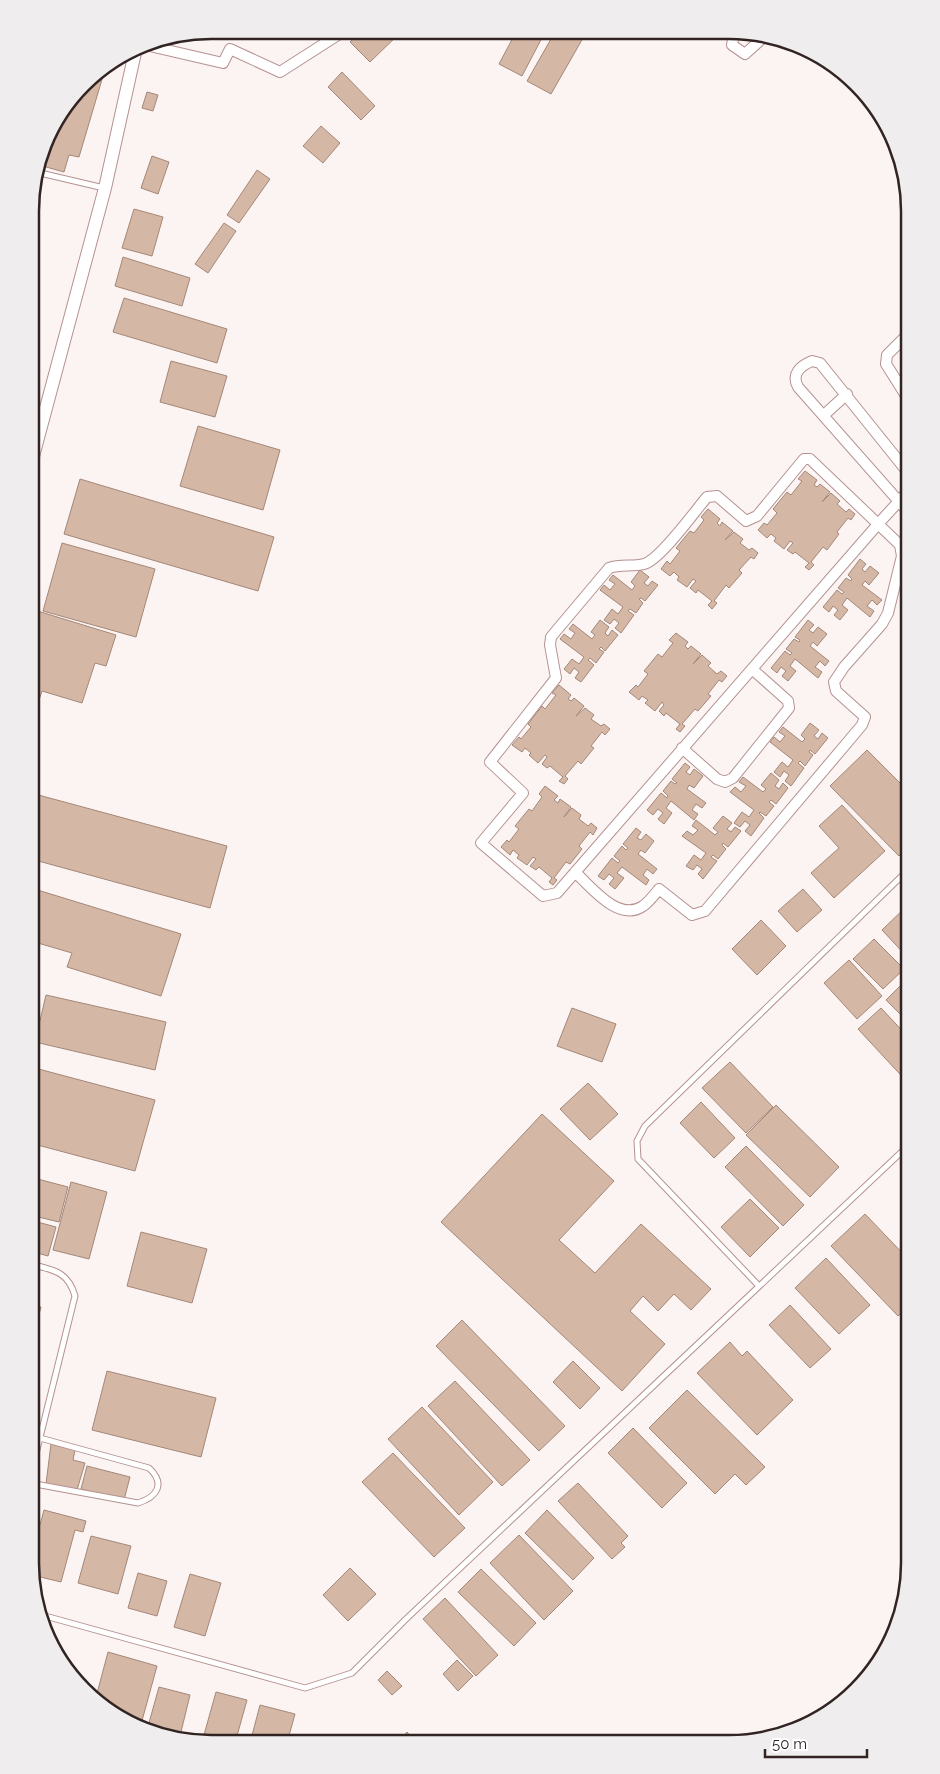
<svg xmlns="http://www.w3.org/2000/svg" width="940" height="1774" viewBox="0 0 940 1774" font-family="Raleway,sans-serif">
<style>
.building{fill:#d5b7a6;stroke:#a48777}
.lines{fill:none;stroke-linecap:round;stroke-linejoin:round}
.service-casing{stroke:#b59291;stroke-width:7}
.minor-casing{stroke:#b59291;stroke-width:12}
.tertiary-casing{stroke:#b59291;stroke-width:14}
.service{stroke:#fff;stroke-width:5}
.minor{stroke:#fff;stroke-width:10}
.tertiary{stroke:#fff;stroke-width:12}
.rim{fill:none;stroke:#312423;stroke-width:2.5}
</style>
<rect width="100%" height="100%" fill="#fbf4f3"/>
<path class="building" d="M 362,31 L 402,31 L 370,62 L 350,42 Z
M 516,32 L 545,32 L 522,76 L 499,64 Z
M 555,32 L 573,32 L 583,38 L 551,94 L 527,81 Z
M 342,72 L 375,106 L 361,120 L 328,87 Z
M 94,73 L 103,76 L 79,157 L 69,155 L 64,172 L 39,165 L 49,131 Z
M 147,92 L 158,95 L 153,111 L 142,108 Z
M 321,126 L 340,143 L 323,163 L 303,146 Z
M 152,156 L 169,162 L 158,194 L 141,188 Z
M 257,170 L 270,179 L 239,223 L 227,215 Z
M 134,209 L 163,217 L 152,256 L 122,248 Z
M 224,223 L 236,231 L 208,273 L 195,264 Z
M 123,257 L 190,278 L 182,306 L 115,286 Z
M 124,298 L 227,329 L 217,363 L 113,332 Z
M 171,361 L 227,376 L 215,417 L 160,402 Z
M 198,426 L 280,450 L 263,510 L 180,486 Z
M 805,471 L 817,480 L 814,485 L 817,487 L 820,484 L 830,492 L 822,502 L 831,493 L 840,501 L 837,504 L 846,512 L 849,509 L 855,514 L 851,520 L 848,518 L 837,532 L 839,534 L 827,550 L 823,547 L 811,562 L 814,565 L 809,570 L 805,567 L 809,563 L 795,552 L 793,554 L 787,550 L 793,543 L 790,541 L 784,549 L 774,541 L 776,538 L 771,534 L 767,538 L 758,530 L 764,523 L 767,525 L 777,513 L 773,509 L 787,492 L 791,495 L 802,481 L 798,479 Z
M 80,479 L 274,537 L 258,591 L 64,534 Z
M 708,509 L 720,519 L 717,523 L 720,526 L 722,522 L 733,531 L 725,540 L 734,532 L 743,539 L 740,543 L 749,550 L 752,548 L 758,553 L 754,559 L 751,557 L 739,570 L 742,573 L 729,588 L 726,585 L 714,601 L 717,603 L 712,609 L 708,605 L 712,601 L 698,590 L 696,593 L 690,588 L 696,581 L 693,579 L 687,587 L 677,580 L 679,577 L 674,572 L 670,576 L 661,569 L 667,561 L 670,564 L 680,551 L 676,548 L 690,531 L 694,533 L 704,520 L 701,517 Z
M 62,543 L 155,569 L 136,637 L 43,611 Z
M 860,559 L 866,564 L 862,569 L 865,572 L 870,566 L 879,573 L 869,585 L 865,581 L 862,585 L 882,600 L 877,605 L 872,600 L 867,606 L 874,611 L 870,617 L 847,598 L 842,605 L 848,610 L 840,620 L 834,615 L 838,610 L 833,606 L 829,612 L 823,607 L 837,590 L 842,594 L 844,592 L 838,588 L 846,578 L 851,581 L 852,579 L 848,575 Z
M 640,570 L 649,577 L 644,583 L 648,586 L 652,581 L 658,585 L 645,601 L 641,598 L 639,599 L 643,603 L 636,613 L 630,609 L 628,611 L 634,615 L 621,633 L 615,628 L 619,623 L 614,619 L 610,624 L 604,620 L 612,609 L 618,614 L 623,607 L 600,590 L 604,585 L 610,590 L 615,584 L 609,580 L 613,575 L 632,590 L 635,586 L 631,582 Z
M 31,609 L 116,635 L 106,666 L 95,663 L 82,703 L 42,691 L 39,700 L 31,698 Z
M 600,620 L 609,627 L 605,633 L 608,636 L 612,630 L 618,635 L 605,651 L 601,647 L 599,649 L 604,652 L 596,663 L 590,658 L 588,660 L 594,665 L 581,682 L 575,678 L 579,672 L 574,668 L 570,674 L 564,669 L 572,659 L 579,664 L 584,657 L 560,639 L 564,634 L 571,639 L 575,633 L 569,629 L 573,624 L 592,639 L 595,635 L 591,632 Z
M 808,620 L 814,625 L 809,630 L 813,633 L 818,627 L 827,634 L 817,646 L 813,642 L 810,646 L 829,661 L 825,666 L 820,661 L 815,667 L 822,672 L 818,678 L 795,659 L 790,666 L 796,671 L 788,681 L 782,676 L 786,671 L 781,667 L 777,673 L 771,668 L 785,651 L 790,655 L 792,653 L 786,649 L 794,639 L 799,642 L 800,640 L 795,637 Z
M 676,633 L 688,642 L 685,646 L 688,649 L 691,646 L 701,654 L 693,664 L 702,655 L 711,663 L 708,666 L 717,674 L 721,671 L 727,676 L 722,682 L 719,680 L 708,694 L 711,696 L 698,711 L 695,709 L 682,724 L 685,726 L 680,732 L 676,729 L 680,724 L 666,713 L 664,716 L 659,711 L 664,705 L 662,702 L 655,711 L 645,703 L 648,700 L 642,696 L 639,700 L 629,692 L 636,685 L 638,687 L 648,674 L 644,671 L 658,654 L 662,657 L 673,643 L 669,640 Z
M 559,685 L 571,695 L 568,699 L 571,701 L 574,698 L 584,706 L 576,716 L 585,708 L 594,715 L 591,719 L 601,726 L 604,724 L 610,729 L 605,735 L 602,732 L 591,746 L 594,748 L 581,764 L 578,761 L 565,776 L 568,779 L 564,784 L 559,781 L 563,777 L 550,766 L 547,768 L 542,764 L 547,757 L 545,755 L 538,763 L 529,755 L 531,753 L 525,748 L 522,752 L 512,745 L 519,737 L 521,739 L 531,727 L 528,724 L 542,706 L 545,709 L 556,695 L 552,693 Z
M 810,723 L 819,730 L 814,736 L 818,739 L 822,733 L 828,738 L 815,754 L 810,750 L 809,752 L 813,755 L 805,766 L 800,761 L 798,763 L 804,768 L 791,786 L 785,781 L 789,775 L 784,771 L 780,777 L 774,772 L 782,762 L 788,767 L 793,760 L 770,742 L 774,737 L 780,742 L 785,736 L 779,732 L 783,727 L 802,742 L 805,739 L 801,735 Z
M 867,750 L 910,793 L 910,845 L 899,856 L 830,786 Z
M 685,763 L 690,767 L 686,772 L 690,775 L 694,769 L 703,776 L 694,788 L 689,785 L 687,789 L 706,803 L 702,808 L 696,804 L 692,810 L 698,814 L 694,820 L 671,801 L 666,808 L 672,813 L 664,824 L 658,819 L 663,813 L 658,809 L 653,815 L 647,810 L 661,793 L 667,798 L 668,796 L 663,791 L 671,781 L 675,784 L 677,783 L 672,779 Z
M 771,773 L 779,780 L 775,786 L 779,789 L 783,783 L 788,788 L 776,804 L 771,800 L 769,802 L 774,806 L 766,816 L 760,812 L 759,813 L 764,818 L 751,836 L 745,831 L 750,825 L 745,821 L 740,827 L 734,823 L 742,812 L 749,817 L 754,810 L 730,792 L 735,787 L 741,792 L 746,786 L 739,782 L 743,777 L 763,792 L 766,789 L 761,785 Z
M 545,786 L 558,796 L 554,800 L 558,803 L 560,799 L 571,807 L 564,817 L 572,808 L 581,815 L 579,819 L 588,826 L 591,823 L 597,828 L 593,835 L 590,832 L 579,846 L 582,849 L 570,864 L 566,862 L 554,878 L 557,880 L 553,885 L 549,882 L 552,878 L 539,867 L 536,870 L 530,866 L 536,859 L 533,857 L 527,865 L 517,858 L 519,855 L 513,850 L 510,855 L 501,847 L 507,840 L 509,842 L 519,829 L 515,826 L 529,809 L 532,811 L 542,797 L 539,794 Z
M 31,793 L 227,846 L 210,908 L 31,859 Z
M 842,805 L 885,851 L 834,898 L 811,873 L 839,848 L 819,826 Z
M 723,816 L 732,823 L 727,829 L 731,832 L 735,827 L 741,831 L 728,847 L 723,843 L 722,845 L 726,849 L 718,859 L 713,855 L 711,857 L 717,861 L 703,879 L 698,874 L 702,869 L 697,865 L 693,870 L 686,866 L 694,855 L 701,860 L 706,853 L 682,836 L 687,831 L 693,835 L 698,830 L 692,826 L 696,820 L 715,835 L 718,832 L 713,828 Z
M 636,828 L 641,832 L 637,838 L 641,840 L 646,834 L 654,841 L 645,853 L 641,850 L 638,854 L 657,869 L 653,874 L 647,869 L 643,875 L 649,880 L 646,885 L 622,867 L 617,873 L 624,878 L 615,889 L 609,884 L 614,878 L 609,874 L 604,880 L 598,876 L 612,858 L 618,863 L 620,861 L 614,856 L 622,846 L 626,850 L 628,848 L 623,844 Z
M 31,888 L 181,934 L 161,996 L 67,967 L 72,953 L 31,941 Z
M 803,889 L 822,910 L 797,932 L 778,911 Z
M 909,904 L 910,904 L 910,960 L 882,930 Z
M 761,920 L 786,946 L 757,975 L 732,949 Z
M 874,939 L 904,969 L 883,989 L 853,959 Z
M 849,960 L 882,996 L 857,1019 L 824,983 Z
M 910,976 L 910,1024 L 886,1000 Z
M 46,995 L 166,1022 L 155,1070 L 35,1042 Z
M 572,1008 L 616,1024 L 602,1062 L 557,1046 Z
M 881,1008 L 910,1039 L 910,1085 L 858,1029 Z
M 730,1062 L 773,1107 L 746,1133 L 702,1088 Z
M 31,1067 L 155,1100 L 135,1171 L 30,1143 Z
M 588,1083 L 618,1114 L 590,1140 L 560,1109 Z
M 701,1102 L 735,1138 L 714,1158 L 680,1123 Z
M 776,1105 L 839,1167 L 810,1197 L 746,1135 Z
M 542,1114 L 614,1181 L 559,1240 L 595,1273 L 641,1224 L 711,1289 L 691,1310 L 674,1294 L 658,1311 L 643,1296 L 630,1311 L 665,1344 L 622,1391 L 441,1222 Z
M 746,1146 L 804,1205 L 783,1226 L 725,1167 Z
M 30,1177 L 68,1187 L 59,1222 L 30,1215 Z
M 71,1182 L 107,1192 L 89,1259 L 53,1250 Z
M 750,1199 L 779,1228 L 750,1257 L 721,1227 Z
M 865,1214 L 910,1261 L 910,1305 L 898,1316 L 831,1246 Z
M 30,1220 L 56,1227 L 48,1256 L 30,1251 Z
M 910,1221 L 910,1235 L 903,1228 Z
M 141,1232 L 207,1249 L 192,1303 L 127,1286 Z
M 826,1258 L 870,1305 L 839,1334 L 795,1288 Z
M 30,1304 L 41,1307 L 30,1347 Z
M 790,1305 L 831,1349 L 810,1368 L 769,1325 Z
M 462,1320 L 565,1426 L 539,1451 L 436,1346 Z
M 730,1342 L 742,1356 L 747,1351 L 793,1400 L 757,1435 L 697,1373 Z
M 573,1361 L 600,1388 L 580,1409 L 553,1382 Z
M 107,1371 L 216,1398 L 201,1457 L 92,1430 Z
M 455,1381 L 530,1460 L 502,1486 L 428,1406 Z
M 687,1390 L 765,1467 L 746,1485 L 735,1474 L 715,1494 L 649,1428 Z
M 422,1407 L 493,1482 L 459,1515 L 388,1439 Z
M 633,1428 L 687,1483 L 662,1508 L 608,1453 Z
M 51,1444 L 75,1450 L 73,1460 L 85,1463 L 77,1490 L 46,1484 Z
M 393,1453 L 465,1528 L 434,1557 L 362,1482 Z
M 87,1466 L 130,1477 L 124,1500 L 81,1489 Z
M 578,1483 L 628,1536 L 621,1543 L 625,1547 L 612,1559 L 558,1501 Z
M 44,1510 L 86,1521 L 83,1532 L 75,1530 L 61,1582 L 32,1575 L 30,1562 Z
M 547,1510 L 594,1558 L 573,1580 L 525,1533 Z
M 519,1535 L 573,1591 L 544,1620 L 490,1563 Z
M 91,1536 L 131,1546 L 118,1594 L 78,1583 Z
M 350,1568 L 376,1594 L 348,1621 L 323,1595 Z
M 481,1569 L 536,1623 L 514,1646 L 458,1592 Z
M 138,1573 L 167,1581 L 157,1616 L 128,1608 Z
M 190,1574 L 221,1583 L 205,1636 L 174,1627 Z
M 445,1598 L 498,1655 L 476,1676 L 423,1619 Z
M 108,1652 L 157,1666 L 140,1728 L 131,1725 L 95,1701 Z
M 457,1660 L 473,1676 L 458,1691 L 443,1674 Z
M 387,1671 L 402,1686 L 392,1695 L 378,1680 Z
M 159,1687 L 190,1695 L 179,1740 L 147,1730 Z
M 216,1692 L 247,1700 L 235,1743 L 202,1742 Z
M 260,1705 L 295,1714 L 287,1743 L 250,1743 Z
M 407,1732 L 416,1743 L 397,1743 Z"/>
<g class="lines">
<g class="service-casing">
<path id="service" d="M 36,172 L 104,188
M 759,1286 L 638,1159 L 637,1141 L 645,1126 L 910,868
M 30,1478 L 75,1296 C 68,1271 53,1270 30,1264
M 30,1483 L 138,1503 C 157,1497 166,1484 149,1468 L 40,1438
M 38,1614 L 305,1688 L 352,1673 L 406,1619 L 910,1144"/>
</g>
<g class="minor-casing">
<path id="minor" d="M 734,33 L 732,45 L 745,54 L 766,35
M 141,44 L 223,63 L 230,49 L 280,72 L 344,31
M 910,402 L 886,364 L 887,355 L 910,332
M 824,415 L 847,394
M 910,514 L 798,387 C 791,374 800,366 812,361 L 820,363 L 910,475
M 682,748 L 717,779 L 725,782 L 733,778 L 789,708 L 788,701 L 752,669
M 575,872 C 591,887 619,923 643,906 C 649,902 655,894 659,889 L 692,915 L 705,911 L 862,725 L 865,717 L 836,691 L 834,682 L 844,667 L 882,624 L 888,613 L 902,556 L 900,545 L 810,459 L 804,459 L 757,516 L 746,521 L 717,496 L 707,497 C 695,511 660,560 644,564 C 632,567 621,564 609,568 L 551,637 L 550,645 L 556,678 L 490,762 L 523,793 L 481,843 L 543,896 L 557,893 L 879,523 L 910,489"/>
</g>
<g class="tertiary-casing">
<path id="tertiary" d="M 31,464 L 105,188 L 136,48"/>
</g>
<use href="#service" class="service"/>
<use href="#minor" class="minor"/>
<use href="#tertiary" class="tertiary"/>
</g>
<path d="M0 0H940V1774H0ZM211 39H729A172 172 0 0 1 901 211V1563A172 172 0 0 1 729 1735H211A172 172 0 0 1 39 1563V211A172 172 0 0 1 211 39Z" fill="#efeded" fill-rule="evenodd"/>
<path class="rim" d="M211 39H729A172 172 0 0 1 901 211V1563A172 172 0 0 1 729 1735H211A172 172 0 0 1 39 1563V211A172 172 0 0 1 211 39Z"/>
<path d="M765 1749v8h102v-8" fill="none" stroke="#312423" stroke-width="2.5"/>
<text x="772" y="1749" font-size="15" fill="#312423" stroke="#ffffff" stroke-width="4" paint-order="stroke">50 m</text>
</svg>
